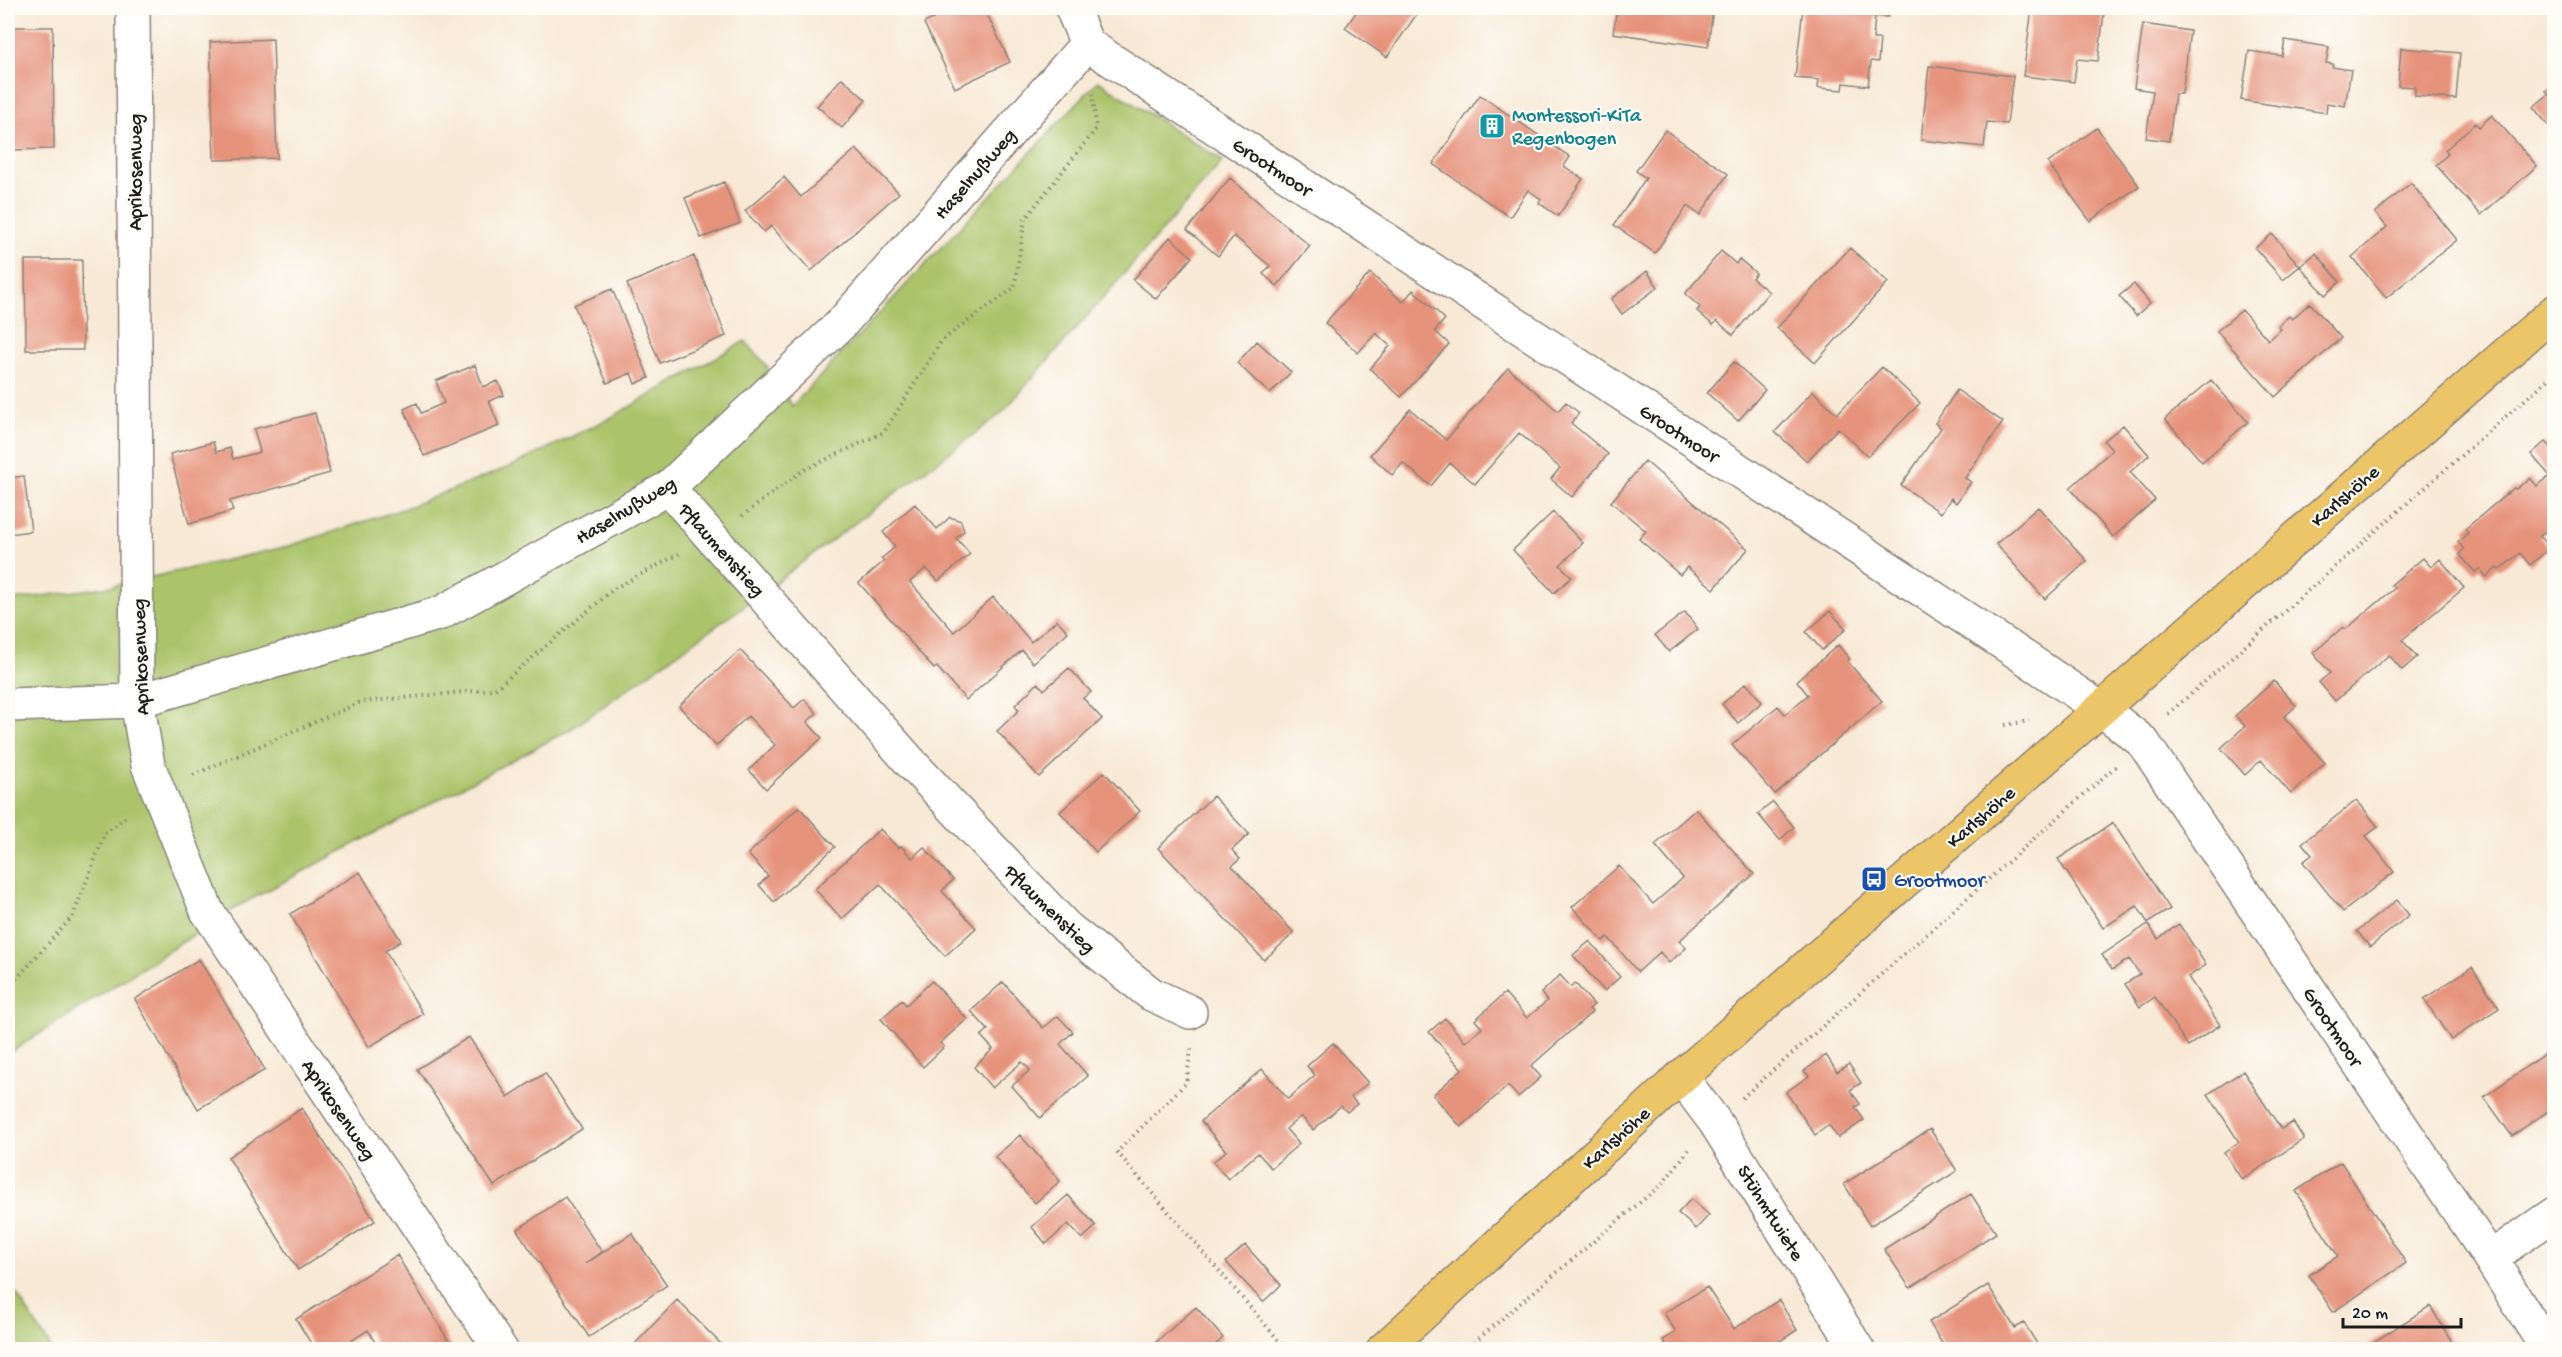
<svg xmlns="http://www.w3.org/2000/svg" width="2562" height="1357" viewBox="0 0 2562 1357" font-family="'Gochi Hand',sans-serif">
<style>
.green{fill:#abc46a;stroke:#647043;stroke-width:1.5}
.building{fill:#e6937b}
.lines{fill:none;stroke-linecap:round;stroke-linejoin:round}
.minor-casing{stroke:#8a8279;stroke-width:36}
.major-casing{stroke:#8a8279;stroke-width:36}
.path{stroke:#8a8279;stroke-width:4;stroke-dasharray:1.5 4.5;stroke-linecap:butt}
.minor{stroke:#fff;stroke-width:33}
.major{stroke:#ecc569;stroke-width:33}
.labels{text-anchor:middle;stroke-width:4.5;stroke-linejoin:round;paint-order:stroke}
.culture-label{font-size:20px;fill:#0d838f;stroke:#fdfcf7;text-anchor:start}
.street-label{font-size:20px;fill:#1c1c1c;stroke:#fdfcf7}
.transit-label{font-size:20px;fill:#164399;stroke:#fdfcf7;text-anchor:start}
</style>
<rect width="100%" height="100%" fill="#fdfcf7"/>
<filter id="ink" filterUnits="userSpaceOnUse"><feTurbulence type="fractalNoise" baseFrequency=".0167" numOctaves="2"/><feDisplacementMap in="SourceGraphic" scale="12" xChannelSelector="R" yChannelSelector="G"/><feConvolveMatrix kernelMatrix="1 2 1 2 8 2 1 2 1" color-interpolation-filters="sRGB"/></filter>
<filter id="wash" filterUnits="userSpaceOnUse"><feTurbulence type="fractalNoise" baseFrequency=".008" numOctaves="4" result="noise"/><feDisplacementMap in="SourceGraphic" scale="24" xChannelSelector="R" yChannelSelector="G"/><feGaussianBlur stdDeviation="1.35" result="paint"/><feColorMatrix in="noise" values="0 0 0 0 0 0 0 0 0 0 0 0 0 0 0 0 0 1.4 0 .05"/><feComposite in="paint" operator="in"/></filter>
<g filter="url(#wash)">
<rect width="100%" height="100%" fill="#f8e9d6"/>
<path class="green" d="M 1098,81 L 1223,161 L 1001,414 L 736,612 L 571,729 L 240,905 L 8,1054 L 8,601 L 112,586 L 289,546 L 403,509 L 512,466 L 612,417 L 745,341 L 765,364 L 792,406 Z
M 8,1281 L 52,1349 L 8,1349 Z"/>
<g id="blocks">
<path class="building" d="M 956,8 L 984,8 L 1010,62 L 955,88 L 924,23 Z
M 1359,8 L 1421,8 L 1387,57 L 1345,28 Z
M 1617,8 L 1713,8 L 1708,47 L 1613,33 Z
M 1803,8 L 1889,8 L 1888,17 L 1875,16 L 1873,39 L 1880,39 L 1878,62 L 1871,61 L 1868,86 L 1844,83 L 1843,90 L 1818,88 L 1819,80 L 1795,78 Z
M 2032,8 L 2053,8 L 2104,14 L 2098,61 L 2077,59 L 2074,82 L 2023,76 Z
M 2143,24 L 2190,31 L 2182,94 L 2175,94 L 2169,141 L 2146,138 L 2153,91 L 2134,88 Z
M 8,27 L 53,27 L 54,149 L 8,150 Z
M 273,39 L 277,158 L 214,160 L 210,42 Z
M 2285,40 L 2329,47 L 2326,63 L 2333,64 L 2332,67 L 2351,70 L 2345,106 L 2327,103 L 2326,113 L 2241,100 L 2249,51 L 2282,56 Z
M 2401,48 L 2460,53 L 2456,99 L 2415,96 L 2415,87 L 2398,86 Z
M 1929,66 L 2013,76 L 2007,124 L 1987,122 L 1984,147 L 1921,140 Z
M 842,78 L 866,100 L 842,128 L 817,106 Z
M 2554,85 L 2554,132 L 2533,107 L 2549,94 L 2546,91 Z
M 1480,95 L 1570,157 L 1564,166 L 1583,179 L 1558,216 L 1539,203 L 1541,199 L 1528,190 L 1510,217 L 1433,164 Z
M 2492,115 L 2537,166 L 2481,215 L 2436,165 L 2448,154 L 2445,150 L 2460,137 L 2475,123 L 2479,127 Z
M 2097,128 L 2139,186 L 2090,221 L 2048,163 Z
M 1665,130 L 1728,174 L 1700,215 L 1687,206 L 1655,253 L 1614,225 L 1646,178 L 1636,171 Z
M 856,149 L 899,193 L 811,271 L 771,226 L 764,232 L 745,211 L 784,177 L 801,197 Z
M 1230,178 L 1310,246 L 1277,286 L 1263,274 L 1270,266 L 1234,236 L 1218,256 L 1187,230 Z
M 724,182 L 740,223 L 701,238 L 685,198 Z
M 2411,183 L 2457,240 L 2386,298 L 2352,257 L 2387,227 L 2375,213 Z
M 2272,234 L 2300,266 L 2316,253 L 2340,282 L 2325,295 L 2300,266 L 2283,280 L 2255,248 Z
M 1170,237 L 1192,257 L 1156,299 L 1133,280 Z
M 1850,248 L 1888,282 L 1815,363 L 1777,328 Z
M 1721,251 L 1736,264 L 1739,259 L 1756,273 L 1752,278 L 1769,292 L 1733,335 L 1717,321 L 1713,325 L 1697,311 L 1700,307 L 1685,294 Z
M 694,256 L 726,336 L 660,363 L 627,284 Z
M 25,260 L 82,260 L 83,350 L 26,350 Z
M 1647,271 L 1658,287 L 1622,314 L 1611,299 Z
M 1370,273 L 1403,302 L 1413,290 L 1445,319 L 1435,331 L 1449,344 L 1401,397 L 1370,369 L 1390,346 L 1376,333 L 1358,353 L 1325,323 Z
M 2134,284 L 2150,303 L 2136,316 L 2119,296 Z
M 612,289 L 649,378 L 635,384 L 631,373 L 607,383 L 574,305 Z
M 2310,303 L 2341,338 L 2275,397 L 2217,331 L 2242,310 L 2268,340 L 2281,329 L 2278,326 L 2289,316 L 2292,319 Z
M 1257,341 L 1291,372 L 1270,394 L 1237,363 Z
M 1734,362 L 1765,390 L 1738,421 L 1707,393 Z
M 475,365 L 483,387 L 498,381 L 504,395 L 489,401 L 499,426 L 424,456 L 404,409 L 417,403 L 421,413 L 444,403 L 436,381 Z
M 1882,367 L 1920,403 L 1868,456 L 1838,428 L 1807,461 L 1775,432 L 1813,391 L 1837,414 Z
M 1508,368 L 1558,411 L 1566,402 L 1579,413 L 1571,423 L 1608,454 L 1572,497 L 1551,479 L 1560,468 L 1519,433 L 1475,484 L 1450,463 L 1431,486 L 1403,463 L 1392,475 L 1370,455 L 1410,409 L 1446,440 Z
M 2211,380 L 2248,422 L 2202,462 L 2165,419 Z
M 1957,390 L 2003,422 L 1965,478 L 1971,482 L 1956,503 L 1951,498 L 1941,513 L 1901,485 L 1941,428 L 1935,423 Z
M 315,413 L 330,473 L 230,501 L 233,511 L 189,524 L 170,454 L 213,442 L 216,452 L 230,448 L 233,459 L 260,452 L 254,429 Z
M 2123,425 L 2149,455 L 2130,472 L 2155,500 L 2113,537 L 2070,488 L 2112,450 L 2104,441 Z
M 2554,441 L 2554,524 L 2540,536 L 2550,548 L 2530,565 L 2520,553 L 2499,570 L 2497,568 L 2486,577 L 2480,568 L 2475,572 L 2459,554 L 2464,549 L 2458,542 L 2468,533 L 2465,529 L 2514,488 L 2516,489 L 2530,478 L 2537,486 L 2550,476 L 2531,454 L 2545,442 L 2549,446 Z
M 1645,461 L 1748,549 L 1714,589 L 1687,567 L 1680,575 L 1639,539 L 1646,531 L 1611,502 Z
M 24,476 L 31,531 L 8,534 L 8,478 Z
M 915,504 L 937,529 L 950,517 L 961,521 L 964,531 L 956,538 L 970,554 L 938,581 L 926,568 L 910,582 L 954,632 L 993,597 L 1031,642 L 1057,620 L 1068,632 L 1033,663 L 1022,650 L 966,700 L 937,667 L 934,669 L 859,583 L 884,561 L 881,559 L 895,547 L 883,532 Z
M 2038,507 L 2087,561 L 2045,599 L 1996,544 Z
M 1553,512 L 1583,543 L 1560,565 L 1572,577 L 1554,593 L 1513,550 Z
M 2423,558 L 2431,567 L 2440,559 L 2464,588 L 2402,640 L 2417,657 L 2402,670 L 2389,655 L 2335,701 L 2319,682 L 2330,673 L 2313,653 L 2343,627 L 2346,629 L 2395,588 L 2391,585 Z
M 1830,611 L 1846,629 L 1822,650 L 1806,632 Z
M 1685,612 L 1698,629 L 1669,652 L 1655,635 Z
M 1838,645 L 1850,659 L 1847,661 L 1882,701 L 1775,794 L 1732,745 L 1778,706 L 1785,714 L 1808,695 L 1797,681 Z
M 740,650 L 794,708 L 804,699 L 817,713 L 807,722 L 822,738 L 766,789 L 749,770 L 775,745 L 748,716 L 716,746 L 679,706 Z
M 1069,668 L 1091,692 L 1083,698 L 1102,719 L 1039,777 L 997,731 L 1019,710 L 1015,705 L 1038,683 L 1044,690 Z
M 2274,681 L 2296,706 L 2284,717 L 2325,763 L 2291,794 L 2261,760 L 2245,775 L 2221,748 L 2245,726 L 2235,716 Z
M 1746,683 L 1762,702 L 1738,723 L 1722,704 Z
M 1104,772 L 1140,811 L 1096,852 L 1060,812 Z
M 1213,796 L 1249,834 L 1232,850 L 1240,859 L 1232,866 L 1294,933 L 1264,960 L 1158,848 Z
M 2357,800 L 2378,827 L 2366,836 L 2394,872 L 2343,912 L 2303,862 L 2312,855 L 2302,843 Z
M 1773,802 L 1794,827 L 1780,840 L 1758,814 Z
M 799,807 L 835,847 L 774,902 L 759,885 L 768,876 L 748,854 Z
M 1696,809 L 1754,874 L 1679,941 L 1686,948 L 1669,963 L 1660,952 L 1638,972 L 1608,937 L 1603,941 L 1572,907 L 1619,866 L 1653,904 L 1683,878 L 1655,845 Z
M 2113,823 L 2170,909 L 2148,923 L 2137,906 L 2103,928 L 2058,859 Z
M 880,829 L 898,848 L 901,846 L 912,858 L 924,847 L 953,880 L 942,891 L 976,928 L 945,956 L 880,884 L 842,919 L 815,889 Z
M 360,872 L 401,941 L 385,951 L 423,1014 L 369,1047 L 290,914 Z
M 2397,900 L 2409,915 L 2370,947 L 2357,931 Z
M 2148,924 L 2158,939 L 2179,924 L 2206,965 L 2188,977 L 2220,1025 L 2188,1046 L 2155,997 L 2140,1007 L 2125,984 L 2140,974 L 2129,959 L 2112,970 L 2102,955 Z
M 1590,941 L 1620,977 L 1604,991 L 1573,955 Z
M 199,959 L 265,1070 L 198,1109 L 135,999 Z
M 2472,967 L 2499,1008 L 2451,1040 L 2424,999 Z
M 1560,975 L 1571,987 L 1575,983 L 1594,1005 L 1589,1009 L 1592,1012 L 1531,1066 L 1541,1077 L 1532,1085 L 1518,1097 L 1508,1086 L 1461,1127 L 1433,1095 L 1462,1069 L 1429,1032 L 1445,1018 L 1465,1042 L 1482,1028 L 1475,1020 L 1505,993 L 1527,1018 L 1547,1001 L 1541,993 Z
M 932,981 L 967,1019 L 940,1043 L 944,1047 L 923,1067 L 881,1019 L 902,1000 L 906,1005 Z
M 1003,982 L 1043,1028 L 1058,1016 L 1073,1032 L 1060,1044 L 1088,1076 L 1040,1118 L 1012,1086 L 1030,1070 L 1022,1062 L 992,1088 L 974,1067 L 993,1049 L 981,1036 L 988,1030 L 971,1011 Z
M 469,1037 L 508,1097 L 545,1073 L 582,1129 L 494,1186 L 417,1069 Z
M 1333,1043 L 1368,1083 L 1351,1097 L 1357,1104 L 1347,1112 L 1341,1106 L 1313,1130 L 1301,1116 L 1286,1129 L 1299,1144 L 1271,1168 L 1258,1153 L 1228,1179 L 1213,1162 L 1226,1151 L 1201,1121 L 1262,1069 L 1288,1099 L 1315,1075 L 1307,1066 Z
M 2554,1047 L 2554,1107 L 2512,1136 L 2484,1097 Z
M 1826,1055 L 1837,1072 L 1849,1064 L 1861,1083 L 1850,1090 L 1860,1104 L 1855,1107 L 1864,1120 L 1838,1138 L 1829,1125 L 1815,1135 L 1786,1092 L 1809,1076 L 1804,1071 Z
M 2243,1071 L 2281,1129 L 2293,1122 L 2304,1139 L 2242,1180 L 2224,1152 L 2239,1142 L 2208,1094 Z
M 302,1108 L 375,1221 L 298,1270 L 228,1157 Z
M 1930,1129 L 1957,1171 L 1870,1226 L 1844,1184 Z
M 1020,1135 L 1060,1181 L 1035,1203 L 995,1157 Z
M 2341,1162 L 2406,1263 L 2333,1312 L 2309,1275 L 2338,1256 L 2296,1191 Z
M 1971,1194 L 1996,1233 L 1910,1288 L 1884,1249 Z
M 1068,1195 L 1096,1226 L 1082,1239 L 1068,1224 L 1046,1244 L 1032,1227 Z
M 565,1197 L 602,1252 L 585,1264 L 632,1233 L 667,1285 L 589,1337 L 517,1230 Z
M 1691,1199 L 1709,1215 L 1696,1229 L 1678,1213 Z
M 1245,1245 L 1281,1285 L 1263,1302 L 1226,1262 Z
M 397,1255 L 454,1350 L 379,1350 L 368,1330 L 337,1350 L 315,1350 L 296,1319 Z
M 1988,1285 L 2015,1328 L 2024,1323 L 2041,1350 L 1946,1350 L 1929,1322 Z
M 1707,1287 L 1734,1329 L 1779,1300 L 1797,1330 L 1766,1350 L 1660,1350 L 1666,1345 L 1663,1340 L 1676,1332 L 1664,1313 Z
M 677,1300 L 727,1350 L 629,1350 Z
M 2430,1306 L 2457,1350 L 2361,1350 Z
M 1196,1307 L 1223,1338 L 1209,1350 L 1147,1350 Z"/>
</g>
</g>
<g filter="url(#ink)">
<use href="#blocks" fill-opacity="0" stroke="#8a8279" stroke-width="1.5"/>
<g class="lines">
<g class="minor-casing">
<path id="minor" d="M 133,8 L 137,701 L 148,765 L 207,911 L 501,1350
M 1072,8 L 1087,44 L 2012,649 L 2101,709 L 2143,742 L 2490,1258 L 2548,1350
M 668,488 L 912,764 L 1067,928 L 1151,994 L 1190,1012
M 8,705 L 137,701 L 441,613 L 668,488 L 841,324 L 1087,44
M 1681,1077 L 1715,1122 L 1858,1350
M 2490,1258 L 2554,1214"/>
</g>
<g class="major-casing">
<path id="major" d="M 1383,1350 L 1681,1077 L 2554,312"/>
</g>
<path class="path" d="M 742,516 L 802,471 L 884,432 L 942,340 L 1014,288 L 1025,219 L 1096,129 L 1093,94
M 2168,714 L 2554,374
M 2005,725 L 2029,721
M 193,775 L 361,702 L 495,689 L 615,588 L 679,554
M 8,988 L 73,916 L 105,833 L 128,815
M 1191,1049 L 1186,1083 L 1117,1152 L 1287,1350
M 1742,1098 L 2116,766
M 1465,1350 L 1663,1183 L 1690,1148
M 1794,1350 L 1809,1340"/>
<use href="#minor" class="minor"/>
<use href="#major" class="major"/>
</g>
</g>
<defs>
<g id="building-square" transform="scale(1.35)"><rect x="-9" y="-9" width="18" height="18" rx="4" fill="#0f9aa8" stroke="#fdfcf7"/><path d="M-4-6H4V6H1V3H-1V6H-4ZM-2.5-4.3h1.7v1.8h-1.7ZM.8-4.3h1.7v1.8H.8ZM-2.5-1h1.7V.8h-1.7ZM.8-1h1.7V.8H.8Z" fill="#fff"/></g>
<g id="bus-square" transform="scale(1.35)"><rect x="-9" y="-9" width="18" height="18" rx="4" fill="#1a4fb4" stroke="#fdfcf7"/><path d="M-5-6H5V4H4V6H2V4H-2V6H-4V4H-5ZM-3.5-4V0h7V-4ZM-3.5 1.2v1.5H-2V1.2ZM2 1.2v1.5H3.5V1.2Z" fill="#fff"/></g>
</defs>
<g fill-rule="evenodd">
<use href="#building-square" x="1492" y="126"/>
<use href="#bus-square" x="1874" y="879"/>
</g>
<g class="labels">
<g class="culture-label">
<text x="1512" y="121">Montessori-KiTa<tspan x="1512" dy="23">Regenbogen</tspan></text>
</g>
<g class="street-label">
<text transform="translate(1273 166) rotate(33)" y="7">Grootmoor</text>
<text transform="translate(134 172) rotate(-90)" y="7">Aprikosenweg</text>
<text transform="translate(974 173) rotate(-49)" y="7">Haselnußweg</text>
<text transform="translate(1680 432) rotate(33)" y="7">Grootmoor</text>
<text transform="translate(2344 495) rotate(-41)" y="7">Karlshöhe</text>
<text transform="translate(625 509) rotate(-31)" y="7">Haselnußweg</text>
<text transform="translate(723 549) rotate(48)" y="7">Pflaumenstieg</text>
<text transform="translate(139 657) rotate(-92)" y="7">Aprikosenweg</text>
<text transform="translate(1980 816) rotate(-41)" y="7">Karlshöhe</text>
<text transform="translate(1051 908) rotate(44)" y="7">Pflaumenstieg</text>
<text transform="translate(2334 1026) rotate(56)" y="7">Grootmoor</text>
<text transform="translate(340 1109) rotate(56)" y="7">Aprikosenweg</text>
<text transform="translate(1615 1137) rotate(-42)" y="7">Karlshöhe</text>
<text transform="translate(1772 1212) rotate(58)" y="7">Stühmtwiete</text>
</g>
<g class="transit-label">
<text x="1894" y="886">Grootmoor</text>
</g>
</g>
<rect width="2562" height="1357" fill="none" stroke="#fdfcf7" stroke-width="30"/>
<path d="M2343 1318v9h118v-9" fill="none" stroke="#1c1c1c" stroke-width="3"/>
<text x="2352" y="1318" font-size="18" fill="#1c1c1c" stroke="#fdfcf7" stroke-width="4.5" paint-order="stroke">20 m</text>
</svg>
